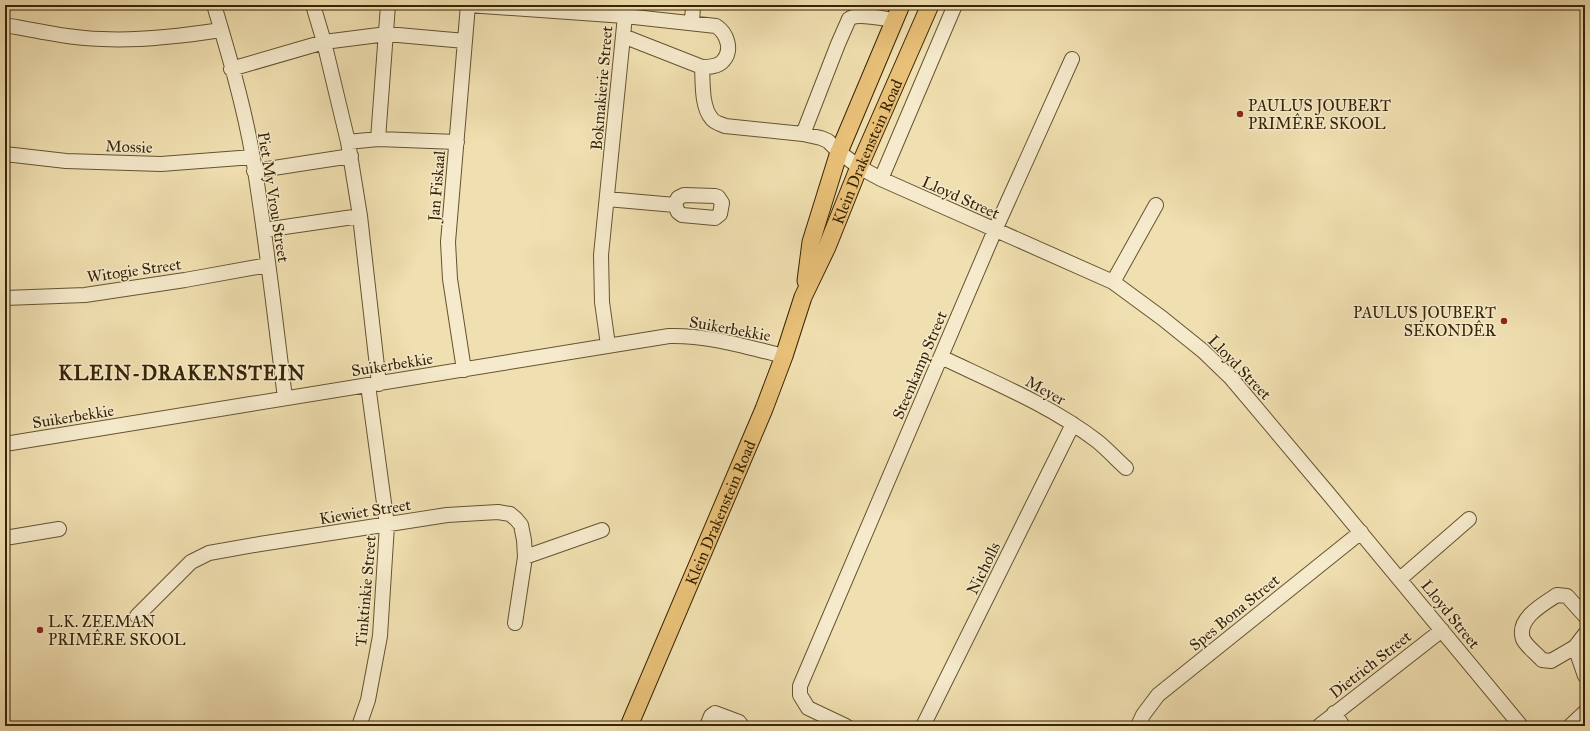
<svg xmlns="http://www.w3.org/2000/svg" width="1590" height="731" viewBox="0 0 1590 731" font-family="'IM FELL Great Primer',serif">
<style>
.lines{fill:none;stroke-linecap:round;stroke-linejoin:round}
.minor-casing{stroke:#665330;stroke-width:16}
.major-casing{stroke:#382405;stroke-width:19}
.minor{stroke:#f5eacc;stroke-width:14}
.major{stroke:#e8c078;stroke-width:17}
.poi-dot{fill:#8f2418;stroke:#f5eacc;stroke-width:1.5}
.labels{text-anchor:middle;stroke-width:3;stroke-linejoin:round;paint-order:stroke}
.street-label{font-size:16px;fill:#382405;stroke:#f5eacc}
.poi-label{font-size:16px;fill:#382405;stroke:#f5eacc;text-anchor:start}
.district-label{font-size:20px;font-weight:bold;letter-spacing:1px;fill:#382405;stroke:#f5eacc}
</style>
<rect width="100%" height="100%" fill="#f0dfb0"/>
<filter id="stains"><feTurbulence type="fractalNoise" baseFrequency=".005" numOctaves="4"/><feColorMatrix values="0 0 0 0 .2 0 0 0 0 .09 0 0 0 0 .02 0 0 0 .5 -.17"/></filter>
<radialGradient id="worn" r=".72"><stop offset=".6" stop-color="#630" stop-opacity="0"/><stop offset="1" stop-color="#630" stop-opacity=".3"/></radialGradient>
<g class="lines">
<g class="minor-casing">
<path id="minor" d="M 214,5 C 229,55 244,106 253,158 C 266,237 275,318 285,398
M 388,5 L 378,139 L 457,142
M 468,5 L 625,16 L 716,26 C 727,33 733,50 723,61 C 718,67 709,67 702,67 L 623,36
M 692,23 L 693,5
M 5,25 C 37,31 70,38 102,39 C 142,41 182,36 221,30
M 702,67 C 703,81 701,107 712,119 C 715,123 721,124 725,126 L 803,134 L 821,138 L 828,141 L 839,152 L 859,167 L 881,179 L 1113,282 L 1162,318 L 1203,351 L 1231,378 L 1327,492 L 1521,726
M 231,69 L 324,42 L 313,5
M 803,134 L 838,44 L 849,19 C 857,12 884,19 895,20
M 348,142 L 378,139
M 5,154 L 66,161 L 161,164 L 253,157
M 254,171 L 351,156
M 881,179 L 955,5
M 607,199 L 675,205 L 678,198 L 684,195 L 715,196 L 718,197 L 722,203 L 720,214 L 715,218 L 682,215 L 678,212 L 675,205
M 264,230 L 360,216
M 1113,282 L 1156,205
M 5,298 L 85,295 L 185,280 L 268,265
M 608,345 L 602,302 L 601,255 L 625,16
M 941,357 C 993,382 1050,405 1097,441 C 1107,449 1116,459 1126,468
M 464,370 L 450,279 L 448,242 L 468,5
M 379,384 L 360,216 L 348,142 L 324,42 L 379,35 L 398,35 L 465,41
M 5,444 L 669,336 C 709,335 746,347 784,356
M 5,538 L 59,529
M 525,557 L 602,530
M 1400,579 L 1469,519
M 137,616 L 191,562 L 209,553 L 260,544 L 447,515 L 498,512 L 510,514 L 516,519 L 521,525 L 524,540 L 525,557 L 515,623
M 1585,634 L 1575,647 L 1585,676
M 1575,647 L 1551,661 L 1542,660 C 1537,654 1526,646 1523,639 C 1516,619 1543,604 1557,595 L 1567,596 L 1585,616
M 1334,713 L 1343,726
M 359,726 L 368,700 L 380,636 L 387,525 L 368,385
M 707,726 L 711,716 L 715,713 L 739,722 L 742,726
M 846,726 L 808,708 L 800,695 L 800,686 L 995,230 L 1072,59
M 923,726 L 1073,424
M 1138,726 L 1143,715 L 1158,695 L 1361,532
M 1319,726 L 1442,630
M 1570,726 L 1585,712"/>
</g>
<g class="major-casing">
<g id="major">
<path d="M 806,281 L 811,242 L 839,152 L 901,5"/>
<path id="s1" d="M 629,726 L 764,409 L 784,356 L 803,297 L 827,247 L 859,167 L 930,5"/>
</g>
</g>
<use href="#minor" class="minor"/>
<use href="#major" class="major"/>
</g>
<g class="poi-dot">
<circle cx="1240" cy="114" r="4"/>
<circle cx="1504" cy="321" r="4"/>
<circle cx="40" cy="630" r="4"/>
</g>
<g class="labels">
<g class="street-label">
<text transform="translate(601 88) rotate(-85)" y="6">Bokmakierie Street</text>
<text transform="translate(129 146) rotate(2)" y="6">Mossie</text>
<text dy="6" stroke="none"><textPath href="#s1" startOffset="622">Klein Drakenstein Road</textPath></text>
<text transform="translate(436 186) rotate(-85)" y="6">Jan Fiskaal</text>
<text transform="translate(274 197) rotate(81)" y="6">Piet My Vrou Street</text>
<text transform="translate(961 197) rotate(24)" y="6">Lloyd Street</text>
<text transform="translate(134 270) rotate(-8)" y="6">Witogie Street</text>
<text transform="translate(730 328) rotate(10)" y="6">Suikerbekkie</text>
<text transform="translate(392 364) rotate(-9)" y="6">Suikerbekkie</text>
<text transform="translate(919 365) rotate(-67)" y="6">Steenkamp Street</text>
<text transform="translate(1240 367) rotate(46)" y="6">Lloyd Street</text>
<text transform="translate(1046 390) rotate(29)" y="6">Meyer</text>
<text transform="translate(73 416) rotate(-9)" y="6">Suikerbekkie</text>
<text transform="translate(365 511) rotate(-9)" y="6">Kiewiet Street</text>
<text dy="6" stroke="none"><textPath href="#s1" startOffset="232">Klein Drakenstein Road</textPath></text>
<text transform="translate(983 568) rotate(-64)" y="6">Nicholls</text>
<text transform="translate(365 591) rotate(-85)" y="6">Tinktinkie Street</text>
<text transform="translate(1234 612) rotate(-39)" y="6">Spes Bona Street</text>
<text transform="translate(1451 614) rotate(51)" y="6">Lloyd Street</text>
<text transform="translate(1370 664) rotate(-38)" y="6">Dietrich Street</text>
</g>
<g class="poi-label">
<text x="1248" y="111">PAULUS JOUBERT<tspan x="1248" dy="18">PRIMÊRE SKOOL</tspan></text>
<text x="1496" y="318" text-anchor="end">PAULUS JOUBERT<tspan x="1496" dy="18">SEKONDÊR</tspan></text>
<text x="48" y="627">L.K. ZEEMAN<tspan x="48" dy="18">PRIMÊRE SKOOL</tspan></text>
</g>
<g class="district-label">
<text x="182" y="380">KLEIN-DRAKENSTEIN</text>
</g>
</g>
<rect width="1590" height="731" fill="none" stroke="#f0dfb0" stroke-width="20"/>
<rect x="6" y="6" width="1578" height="719" fill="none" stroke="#382405" stroke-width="2"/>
<rect x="10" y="10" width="1570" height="711" fill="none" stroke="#382405"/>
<rect width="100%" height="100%" filter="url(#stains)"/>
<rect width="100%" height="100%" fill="url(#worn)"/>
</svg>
